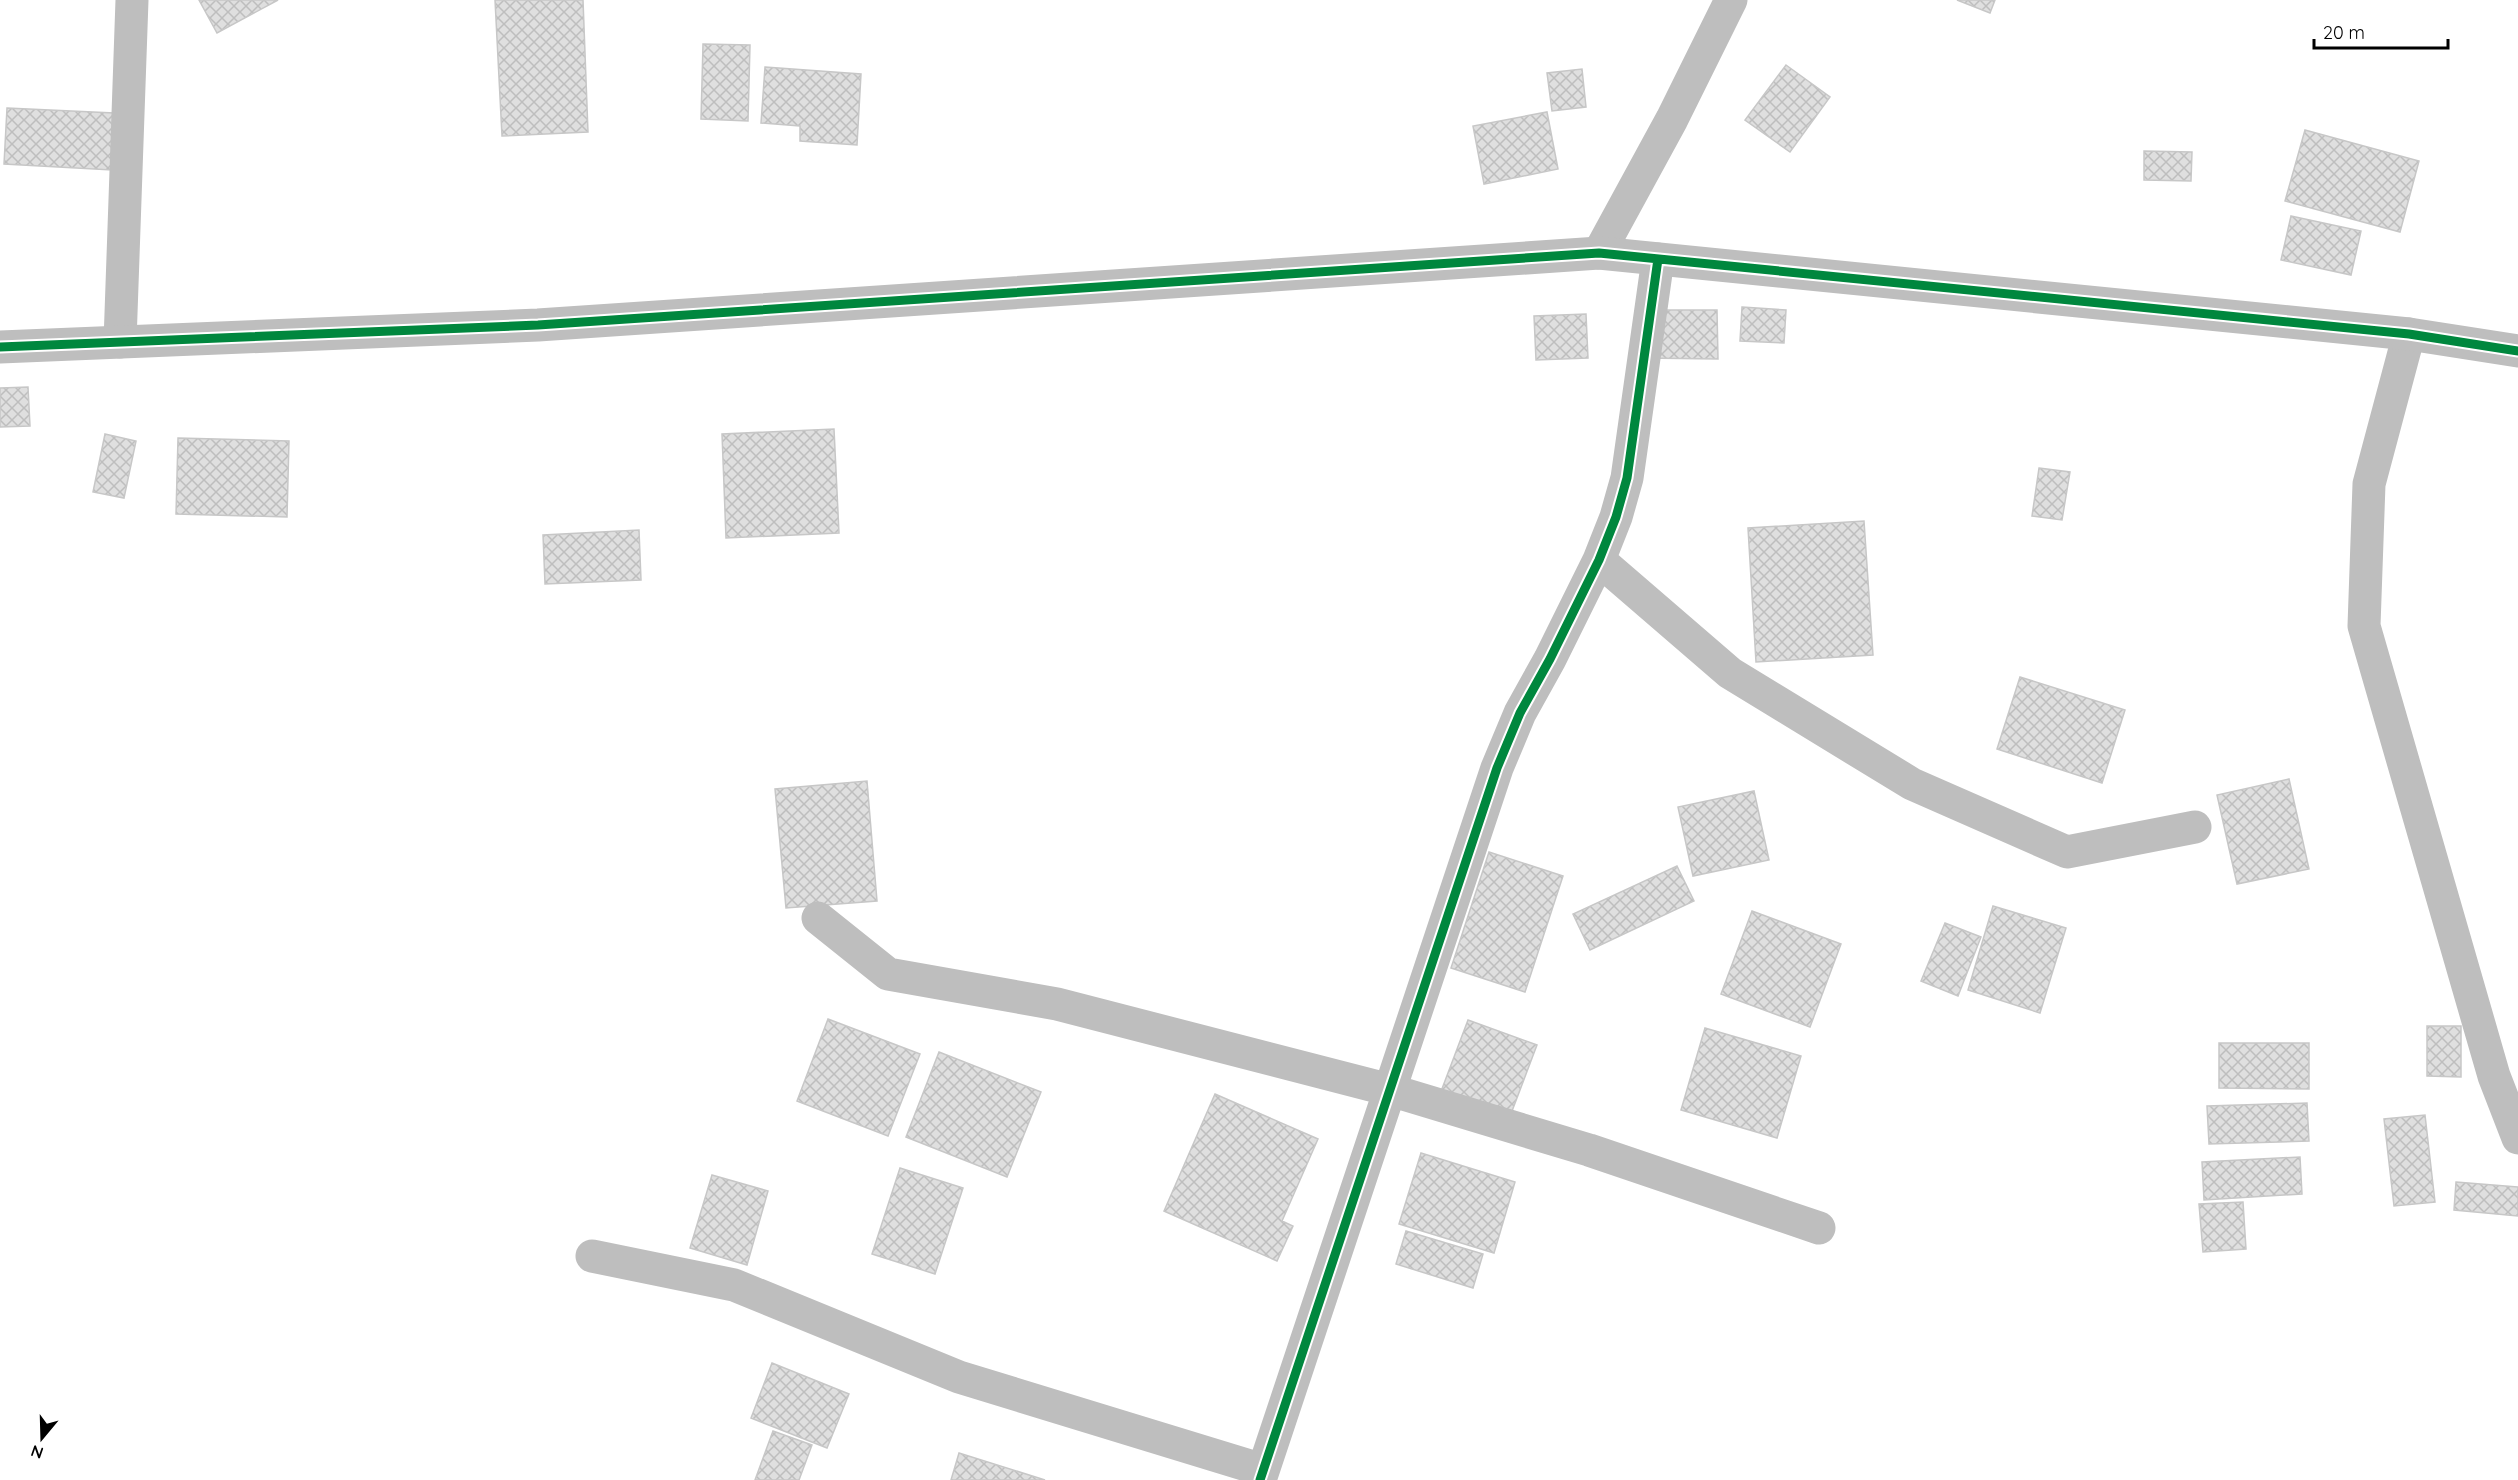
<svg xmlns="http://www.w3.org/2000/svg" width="2518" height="1480" viewBox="0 0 2518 1480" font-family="Quicksand,sans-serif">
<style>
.building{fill:url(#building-cross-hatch);stroke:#c7c7c7;stroke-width:1.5}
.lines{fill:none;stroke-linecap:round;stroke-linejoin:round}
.minor{stroke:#bebebe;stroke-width:33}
.tertiary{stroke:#bebebe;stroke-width:33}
.cycleway-casing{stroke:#fff;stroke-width:13}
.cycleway{stroke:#00873e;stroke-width:9}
</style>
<defs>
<pattern id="building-cross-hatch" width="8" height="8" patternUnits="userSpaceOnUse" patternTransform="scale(1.5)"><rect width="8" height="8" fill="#dfdfdf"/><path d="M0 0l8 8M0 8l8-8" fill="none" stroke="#bebebe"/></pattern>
</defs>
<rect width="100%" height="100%" fill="#fff"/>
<path class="building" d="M 199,0 L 278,0 L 217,33 Z
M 495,0 L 583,0 L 588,132 L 502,136 Z
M 1957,0 L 1995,0 L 1990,13 Z
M 703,44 L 750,45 L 748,121 L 701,119 Z
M 1786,65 L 1830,97 L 1790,152 L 1745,120 Z
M 765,67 L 861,74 L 857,145 L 800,141 L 800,126 L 761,123 Z
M 1582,69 L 1586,107 L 1552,111 L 1547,73 Z
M 7,108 L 114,113 L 112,170 L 4,164 Z
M 1547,112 L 1558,169 L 1484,184 L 1473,126 Z
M 2305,130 L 2419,161 L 2400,232 L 2285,201 Z
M 2144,151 L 2192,152 L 2191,181 L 2144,180 Z
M 2291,216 L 2361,231 L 2351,275 L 2281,260 Z
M 1742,307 L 1786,310 L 1784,343 L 1740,341 Z
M 1642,310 L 1717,310 L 1718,359 L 1642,358 Z
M 1586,314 L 1588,358 L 1536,360 L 1534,316 Z
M 28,387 L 30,426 L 0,427 L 0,388 Z
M 834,429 L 839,533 L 726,538 L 722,434 Z
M 105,434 L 136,441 L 124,498 L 93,492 Z
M 178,438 L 289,441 L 287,517 L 176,514 Z
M 2039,468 L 2070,472 L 2062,520 L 2032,516 Z
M 1864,521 L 1873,655 L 1756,662 L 1748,528 Z
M 639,530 L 641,580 L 545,584 L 543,535 Z
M 2020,677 L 2125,710 L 2102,783 L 1997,749 Z
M 2289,779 L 2309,869 L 2237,884 L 2217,795 Z
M 867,781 L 877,901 L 786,908 L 775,789 Z
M 1754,791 L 1769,860 L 1693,876 L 1678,807 Z
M 1489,852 L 1563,876 L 1525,992 L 1451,968 Z
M 1677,866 L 1694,901 L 1590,950 L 1573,914 Z
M 1993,906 L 2066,928 L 2040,1013 L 1968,990 Z
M 1752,911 L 1841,944 L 1810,1027 L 1721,994 Z
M 1945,923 L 1981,937 L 1958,996 L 1921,981 Z
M 828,1019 L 920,1054 L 888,1136 L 797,1101 Z
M 1468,1020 L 1537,1045 L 1509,1119 L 1440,1094 Z
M 2427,1026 L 2461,1026 L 2461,1077 L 2427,1076 Z
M 1705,1028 L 1801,1056 L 1777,1138 L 1681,1110 Z
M 2219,1043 L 2309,1043 L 2309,1089 L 2219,1088 Z
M 939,1052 L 1041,1092 L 1007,1177 L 906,1137 Z
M 1215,1094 L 1318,1139 L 1282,1221 L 1293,1226 L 1277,1261 L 1164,1211 Z
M 2307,1103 L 2309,1141 L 2209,1144 L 2207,1106 Z
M 2425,1115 L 2435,1202 L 2394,1206 L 2384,1119 Z
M 1421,1153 L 1515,1182 L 1494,1253 L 1399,1224 Z
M 2300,1157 L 2302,1194 L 2204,1200 L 2202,1162 Z
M 900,1168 L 963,1188 L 935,1274 L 872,1254 Z
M 712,1175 L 768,1191 L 747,1265 L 690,1248 Z
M 2456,1182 L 2518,1187 L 2518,1216 L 2454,1210 Z
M 2243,1202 L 2246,1249 L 2203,1252 L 2199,1204 Z
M 1406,1231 L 1483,1254 L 1473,1288 L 1396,1264 Z
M 772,1363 L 849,1394 L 827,1448 L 751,1418 Z
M 773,1431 L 812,1445 L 799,1480 L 755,1480 Z
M 959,1453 L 1045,1480 L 951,1480 Z"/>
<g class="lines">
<path class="minor" d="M 1599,253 L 1672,119 L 1731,0
M 2409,334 L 2369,484 L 2364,626 L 2494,1076 L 2518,1138
M 120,342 L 132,0
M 1599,560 L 1730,673 L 1912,784 L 2067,852 L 2195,827
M 818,918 L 888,974 L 1057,1004 L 1390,1090 L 1589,1150 L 1819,1228
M 592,1256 L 734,1285 L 959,1377 L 1263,1470
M 1260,1480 L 1497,768 L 1520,713 L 1550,659 L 1599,560 L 1616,517 L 1627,478 L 1658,259"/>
<path class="tertiary" d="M 0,347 L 538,325 L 1599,253 L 2409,334 L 2518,351"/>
<g class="cycleway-casing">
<path id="cycleway" d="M 0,347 L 538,325 L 1599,253 L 2409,334 L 2518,351
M 1260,1480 L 1497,768 L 1520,713 L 1550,659 L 1599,560 L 1616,517 L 1627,478 L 1658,259"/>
</g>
<use href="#cycleway" class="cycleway"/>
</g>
<g transform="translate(42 1438) rotate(199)" stroke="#ffffff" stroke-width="4.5" paint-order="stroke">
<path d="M0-4.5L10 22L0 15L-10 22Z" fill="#000000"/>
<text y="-9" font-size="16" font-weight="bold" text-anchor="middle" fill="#000000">N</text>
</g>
<path d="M2314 39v9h134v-9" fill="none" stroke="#000000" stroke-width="3"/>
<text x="2323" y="39" font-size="18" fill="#000000" stroke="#ffffff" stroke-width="4.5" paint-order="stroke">20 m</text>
</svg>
